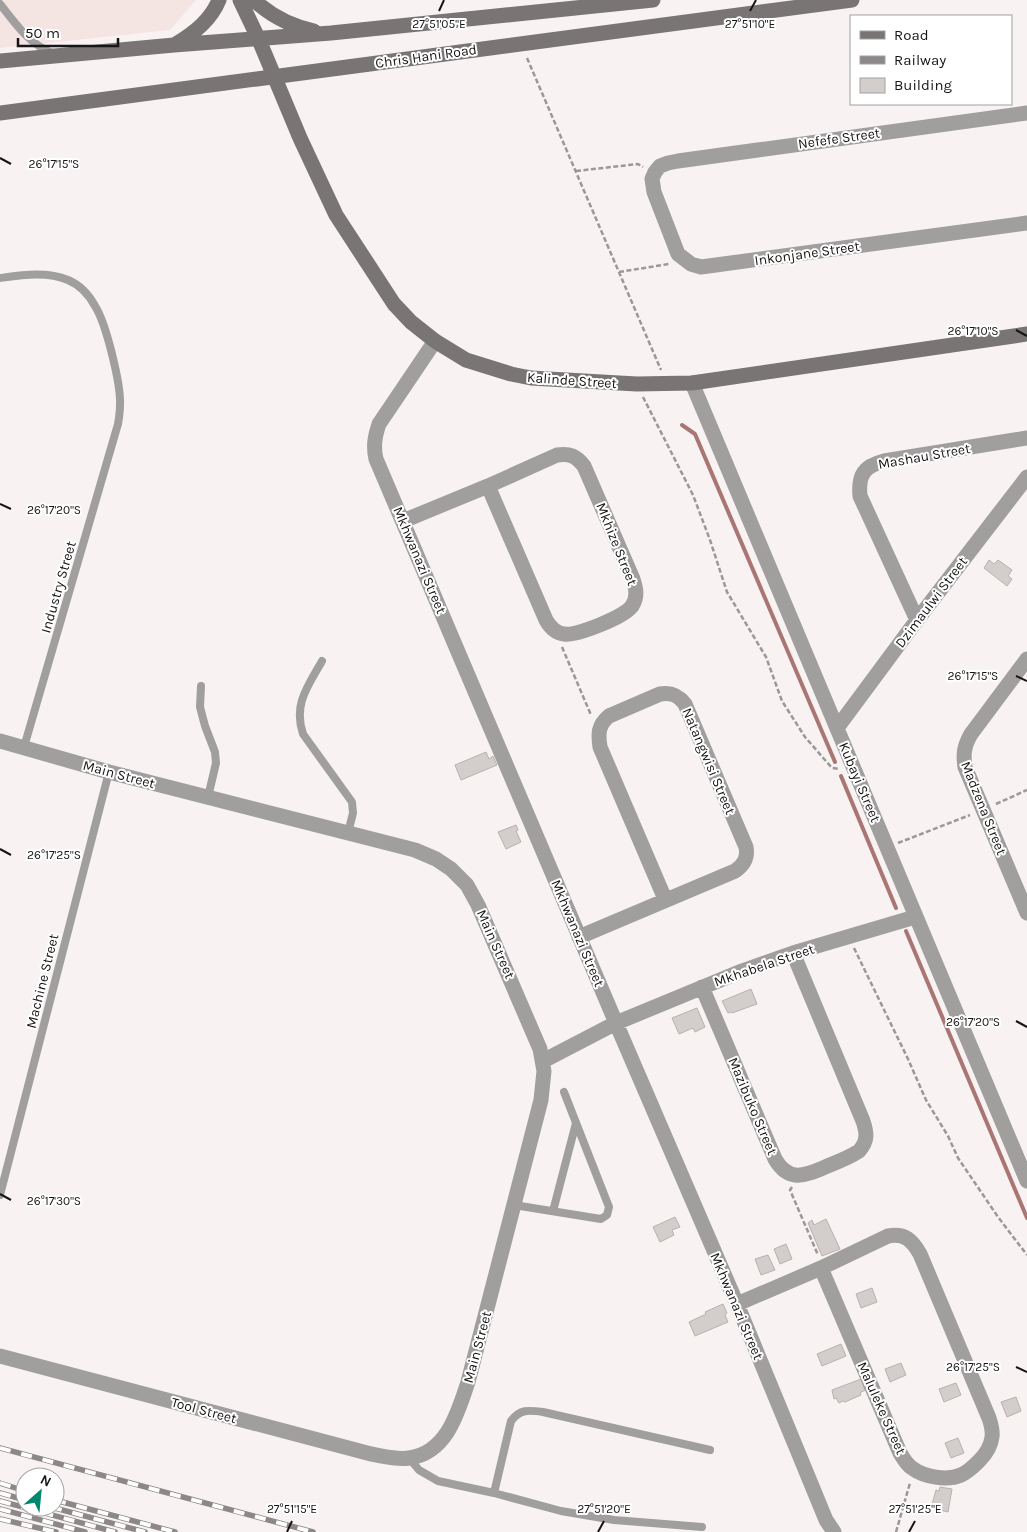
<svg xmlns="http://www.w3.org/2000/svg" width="1027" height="1532" viewBox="0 0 1027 1532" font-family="Karla,sans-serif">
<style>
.built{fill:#f4e5e3}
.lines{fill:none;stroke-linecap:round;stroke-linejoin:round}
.stream{stroke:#a97674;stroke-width:4}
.building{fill:#d3cdcc;stroke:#b7b1b0}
.path{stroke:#9c9898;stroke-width:2.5;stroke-dasharray:5 2.5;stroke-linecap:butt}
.lane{stroke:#a19e9e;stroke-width:8}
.street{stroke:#a19e9e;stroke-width:15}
.secondary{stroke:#797575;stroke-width:15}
.rail-casing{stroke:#8d8888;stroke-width:5.5}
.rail{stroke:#fff;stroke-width:4;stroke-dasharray:11;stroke-linecap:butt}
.ticks{fill:none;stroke:#171515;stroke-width:2}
.labels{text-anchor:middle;stroke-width:4;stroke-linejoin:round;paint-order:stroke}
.street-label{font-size:14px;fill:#171515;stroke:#fff}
.ticks-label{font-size:12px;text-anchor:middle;fill:#171515;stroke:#fff;stroke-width:4;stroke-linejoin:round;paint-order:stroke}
</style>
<rect width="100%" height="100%" fill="#f9f2f2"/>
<path class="built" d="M 0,0 L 196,0 L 170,30 L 0,48 Z"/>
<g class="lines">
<path class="stream" d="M 682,425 L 695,434 L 835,762
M 841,776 L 896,908
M 906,931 L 1027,1218"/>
</g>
<path class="building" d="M 989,560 L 994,564 L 998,560 L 1012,570 L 1008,576 L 1012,579 L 1007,586 L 984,568 Z
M 486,752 L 489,759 L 493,756 L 497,765 L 461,780 L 455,765 Z
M 516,825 L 518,830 L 516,831 L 521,842 L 506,849 L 498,832 Z
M 751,989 L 757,1004 L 732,1013 L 731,1012 L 728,1013 L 722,1001 Z
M 697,1008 L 705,1027 L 695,1032 L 693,1028 L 679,1034 L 672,1018 Z
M 675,1217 L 680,1227 L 672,1230 L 674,1235 L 660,1242 L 653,1227 Z
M 826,1219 L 840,1249 L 822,1256 L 808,1223 L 812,1220 L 814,1225 Z
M 786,1244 L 792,1259 L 780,1264 L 774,1249 Z
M 768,1255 L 775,1270 L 761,1275 L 755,1259 Z
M 872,1288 L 877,1302 L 861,1308 L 856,1294 Z
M 723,1304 L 727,1313 L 725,1315 L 728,1322 L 695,1336 L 689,1322 L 706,1314 L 705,1312 Z
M 841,1344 L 846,1356 L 822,1366 L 817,1354 Z
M 901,1363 L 906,1375 L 890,1382 L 885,1369 Z
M 861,1379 L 865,1390 L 860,1393 L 861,1395 L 845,1402 L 843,1401 L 839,1403 L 836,1398 L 834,1399 L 832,1390 Z
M 956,1383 L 961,1395 L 944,1402 L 939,1389 Z
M 1016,1397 L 1021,1411 L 1007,1417 L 1001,1402 Z
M 958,1438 L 964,1453 L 951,1458 L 945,1443 Z
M 940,1487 L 952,1489 L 948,1512 L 931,1508 L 936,1490 L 939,1491 Z"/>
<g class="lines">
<path class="path" d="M 527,58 L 661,370
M 576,171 L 638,164 L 643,167
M 619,272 L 669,264
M 643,397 L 693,495 L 710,540 L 727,592 L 766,657 L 782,701 L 805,737 L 832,768 L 840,769
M 562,647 L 591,715
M 996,804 L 1027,790
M 898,843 L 970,815
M 854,948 L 908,1059 L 926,1100 L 948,1136 L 958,1158 L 998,1217 L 1027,1255
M 792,1187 L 790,1190 L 818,1255
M 896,1532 L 910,1483"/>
<path class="lane" d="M 0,4 C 15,23 29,44 52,53
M 0,278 C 22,275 47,271 68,280 C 80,285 89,295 95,306 C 106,323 121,384 120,405 C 120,412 119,418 118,424 L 24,747
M 322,661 C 308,686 293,704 303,734 L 352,802 L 353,813 L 348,833
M 201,686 L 200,707 L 205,726 L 215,752 L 216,763 L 208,797
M 0,1195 L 109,772
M 514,1205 L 601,1219 L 607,1215 L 609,1207 L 564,1092
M 553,1211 L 576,1123
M 409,1458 L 419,1470 L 438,1481 L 494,1493 L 561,1511 L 614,1520 L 702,1527
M 494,1493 L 511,1421 C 520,1409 528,1410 543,1412 L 710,1450"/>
<path class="street" d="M 1027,113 L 678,161 L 668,163 L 660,166 L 655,172 L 652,179 L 654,192 L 678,254 L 691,264 L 701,267 L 1027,223
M 435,341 L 379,424 C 375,436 373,446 376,459 L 616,1023 L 737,1304 L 826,1520 L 834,1532
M 692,383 L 1027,1181
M 403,521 L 488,486 L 557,455 C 570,453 576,456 584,466 L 633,579 C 636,588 638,597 632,606 C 624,617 577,636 564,634 C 555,633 550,627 546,620 L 488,486
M 917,620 L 860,496 C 858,475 864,466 884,461 L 1027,438
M 1027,659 L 971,734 C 964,746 963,754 965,767 L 1027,913
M 837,728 L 917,620 L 1027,477
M 0,741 L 109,772 L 415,850 L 436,859 L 451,869 L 467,885 L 478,905 L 540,1049 L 544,1071 L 541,1100 L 468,1382 C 458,1412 447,1453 409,1458 C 397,1460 383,1456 371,1454 L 0,1356
M 579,937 L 735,871 C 744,865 748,858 746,847 L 685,704 C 678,695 671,692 660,694 L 609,716 C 598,725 598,734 600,747 L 665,899
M 702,987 L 775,1159 C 790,1185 808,1174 830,1165 C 840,1161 850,1157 859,1151 C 868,1141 867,1133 863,1121 L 793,953
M 543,1061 L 616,1023 L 742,971 L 793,953 L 915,917
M 737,1304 L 821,1268 L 888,1236 C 905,1233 912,1240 920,1254 L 989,1418 C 991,1424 993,1430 992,1437 C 991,1446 986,1454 979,1461 C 974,1466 968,1472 961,1475 C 947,1481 924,1477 912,1468 C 906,1464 904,1459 900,1453 L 821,1268"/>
<path class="secondary" d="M 240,0 L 259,40 L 300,138 L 336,215 L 394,304 L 411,322 L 435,341 L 466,360 L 511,374 L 531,378 L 637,384 L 692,383 L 1027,334
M 254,0 C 271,16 291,26 314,31
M 176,44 C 194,33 211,20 219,0
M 0,61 L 174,45 L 331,33 L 653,0
M 0,113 L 852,0"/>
<g class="rail-casing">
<path id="rail" d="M 0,1448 L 313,1532
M 0,1483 L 25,1491
M 0,1493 L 25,1500
M 55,1500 L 175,1532
M 0,1501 L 115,1532
M 51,1507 L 145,1532
M 0,1509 L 85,1532
M 0,1519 L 56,1532"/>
</g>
<use href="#rail" class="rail"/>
</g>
<path class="ticks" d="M 439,11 L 444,0M 750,11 L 756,0M 0,158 L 11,164M 1016,330 L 1027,336M 0,504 L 11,509M 1016,676 L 1027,681M 0,849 L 11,855M 1016,1021 L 1027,1027M 0,1194 L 11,1200M 1016,1367 L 1027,1372M 287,1532 L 292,1521M 598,1532 L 604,1521M 909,1532 L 915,1521"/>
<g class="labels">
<g class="street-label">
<text transform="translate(426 56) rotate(-8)" y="5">Chris Hani Road</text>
<text transform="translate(839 138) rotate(-8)" y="5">Nefefe Street</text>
<text transform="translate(807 253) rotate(-8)" y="5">Inkonjane Street</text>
<text transform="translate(572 380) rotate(4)" y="5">Kalinde Street</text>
<text transform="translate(924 456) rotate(-10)" y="5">Mashau Street</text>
<text transform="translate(617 544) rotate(68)" y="5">Mkhize Street</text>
<text transform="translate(420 560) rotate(67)" y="5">Mkhwanazi Street</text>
<text transform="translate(58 587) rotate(-74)" y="5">Industry Street</text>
<text transform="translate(931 602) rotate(-53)" y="5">Dzimaulwi Street</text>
<text transform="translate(709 761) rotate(67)" y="5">Natangwisi Street</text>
<text transform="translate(119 774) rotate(15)" y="5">Main Street</text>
<text transform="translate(860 782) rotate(67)" y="5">Kubayi Street</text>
<text transform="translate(984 808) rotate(68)" y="5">Madzena Street</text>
<text transform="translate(578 933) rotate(67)" y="5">Mkhwanazi Street</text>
<text transform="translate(496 944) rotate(66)" y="5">Main Street</text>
<text transform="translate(764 965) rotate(-19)" y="5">Mkhabela Street</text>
<text transform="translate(42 981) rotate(-76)" y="5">Machine Street</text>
<text transform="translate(753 1106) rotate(67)" y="5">Mazibuko Street</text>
<text transform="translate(737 1306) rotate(67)" y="5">Mkhwanazi Street</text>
<text transform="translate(477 1347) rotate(-75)" y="5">Main Street</text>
<text transform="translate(882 1408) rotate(66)" y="5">Maluleke Street</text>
<text transform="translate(204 1410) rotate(15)" y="5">Tool Street</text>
</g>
</g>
<g class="ticks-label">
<text x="439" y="28">27°51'05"E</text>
<text x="750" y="28">27°51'10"E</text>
<text x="54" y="168">26°17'15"S</text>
<text x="973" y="335">26°17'10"S</text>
<text x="54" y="514">26°17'20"S</text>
<text x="973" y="680">26°17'15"S</text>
<text x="54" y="859">26°17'25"S</text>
<text x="973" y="1026">26°17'20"S</text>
<text x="54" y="1205">26°17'30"S</text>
<text x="973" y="1371">26°17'25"S</text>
<text x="292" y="1513">27°51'15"E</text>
<text x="604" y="1513">27°51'20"E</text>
<text x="915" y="1513">27°51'25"E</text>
</g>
<rect x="850" y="15" width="162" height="90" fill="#ffffff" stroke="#a2a1a1"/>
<rect x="860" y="31" width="25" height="8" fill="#797575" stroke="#a2a1a1"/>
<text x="894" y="40" font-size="15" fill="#171515">Road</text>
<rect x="860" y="56" width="25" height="8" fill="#8d8888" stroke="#a2a1a1"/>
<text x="894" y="65" font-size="15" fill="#171515">Railway</text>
<rect x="860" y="78" width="25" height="15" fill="#d3cdcc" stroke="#a2a1a1"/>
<text x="894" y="90" font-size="15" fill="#171515">Building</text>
<g transform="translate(40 1492) rotate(27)"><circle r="24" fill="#ffffff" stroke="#a2a1a1"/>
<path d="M0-4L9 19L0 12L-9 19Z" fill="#00876c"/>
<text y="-8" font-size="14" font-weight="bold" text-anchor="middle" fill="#171515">N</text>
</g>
<path d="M18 38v8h100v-8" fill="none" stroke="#171515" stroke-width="2.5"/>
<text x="25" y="38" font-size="15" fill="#171515" stroke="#ffffff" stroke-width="4" paint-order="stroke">50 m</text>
</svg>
